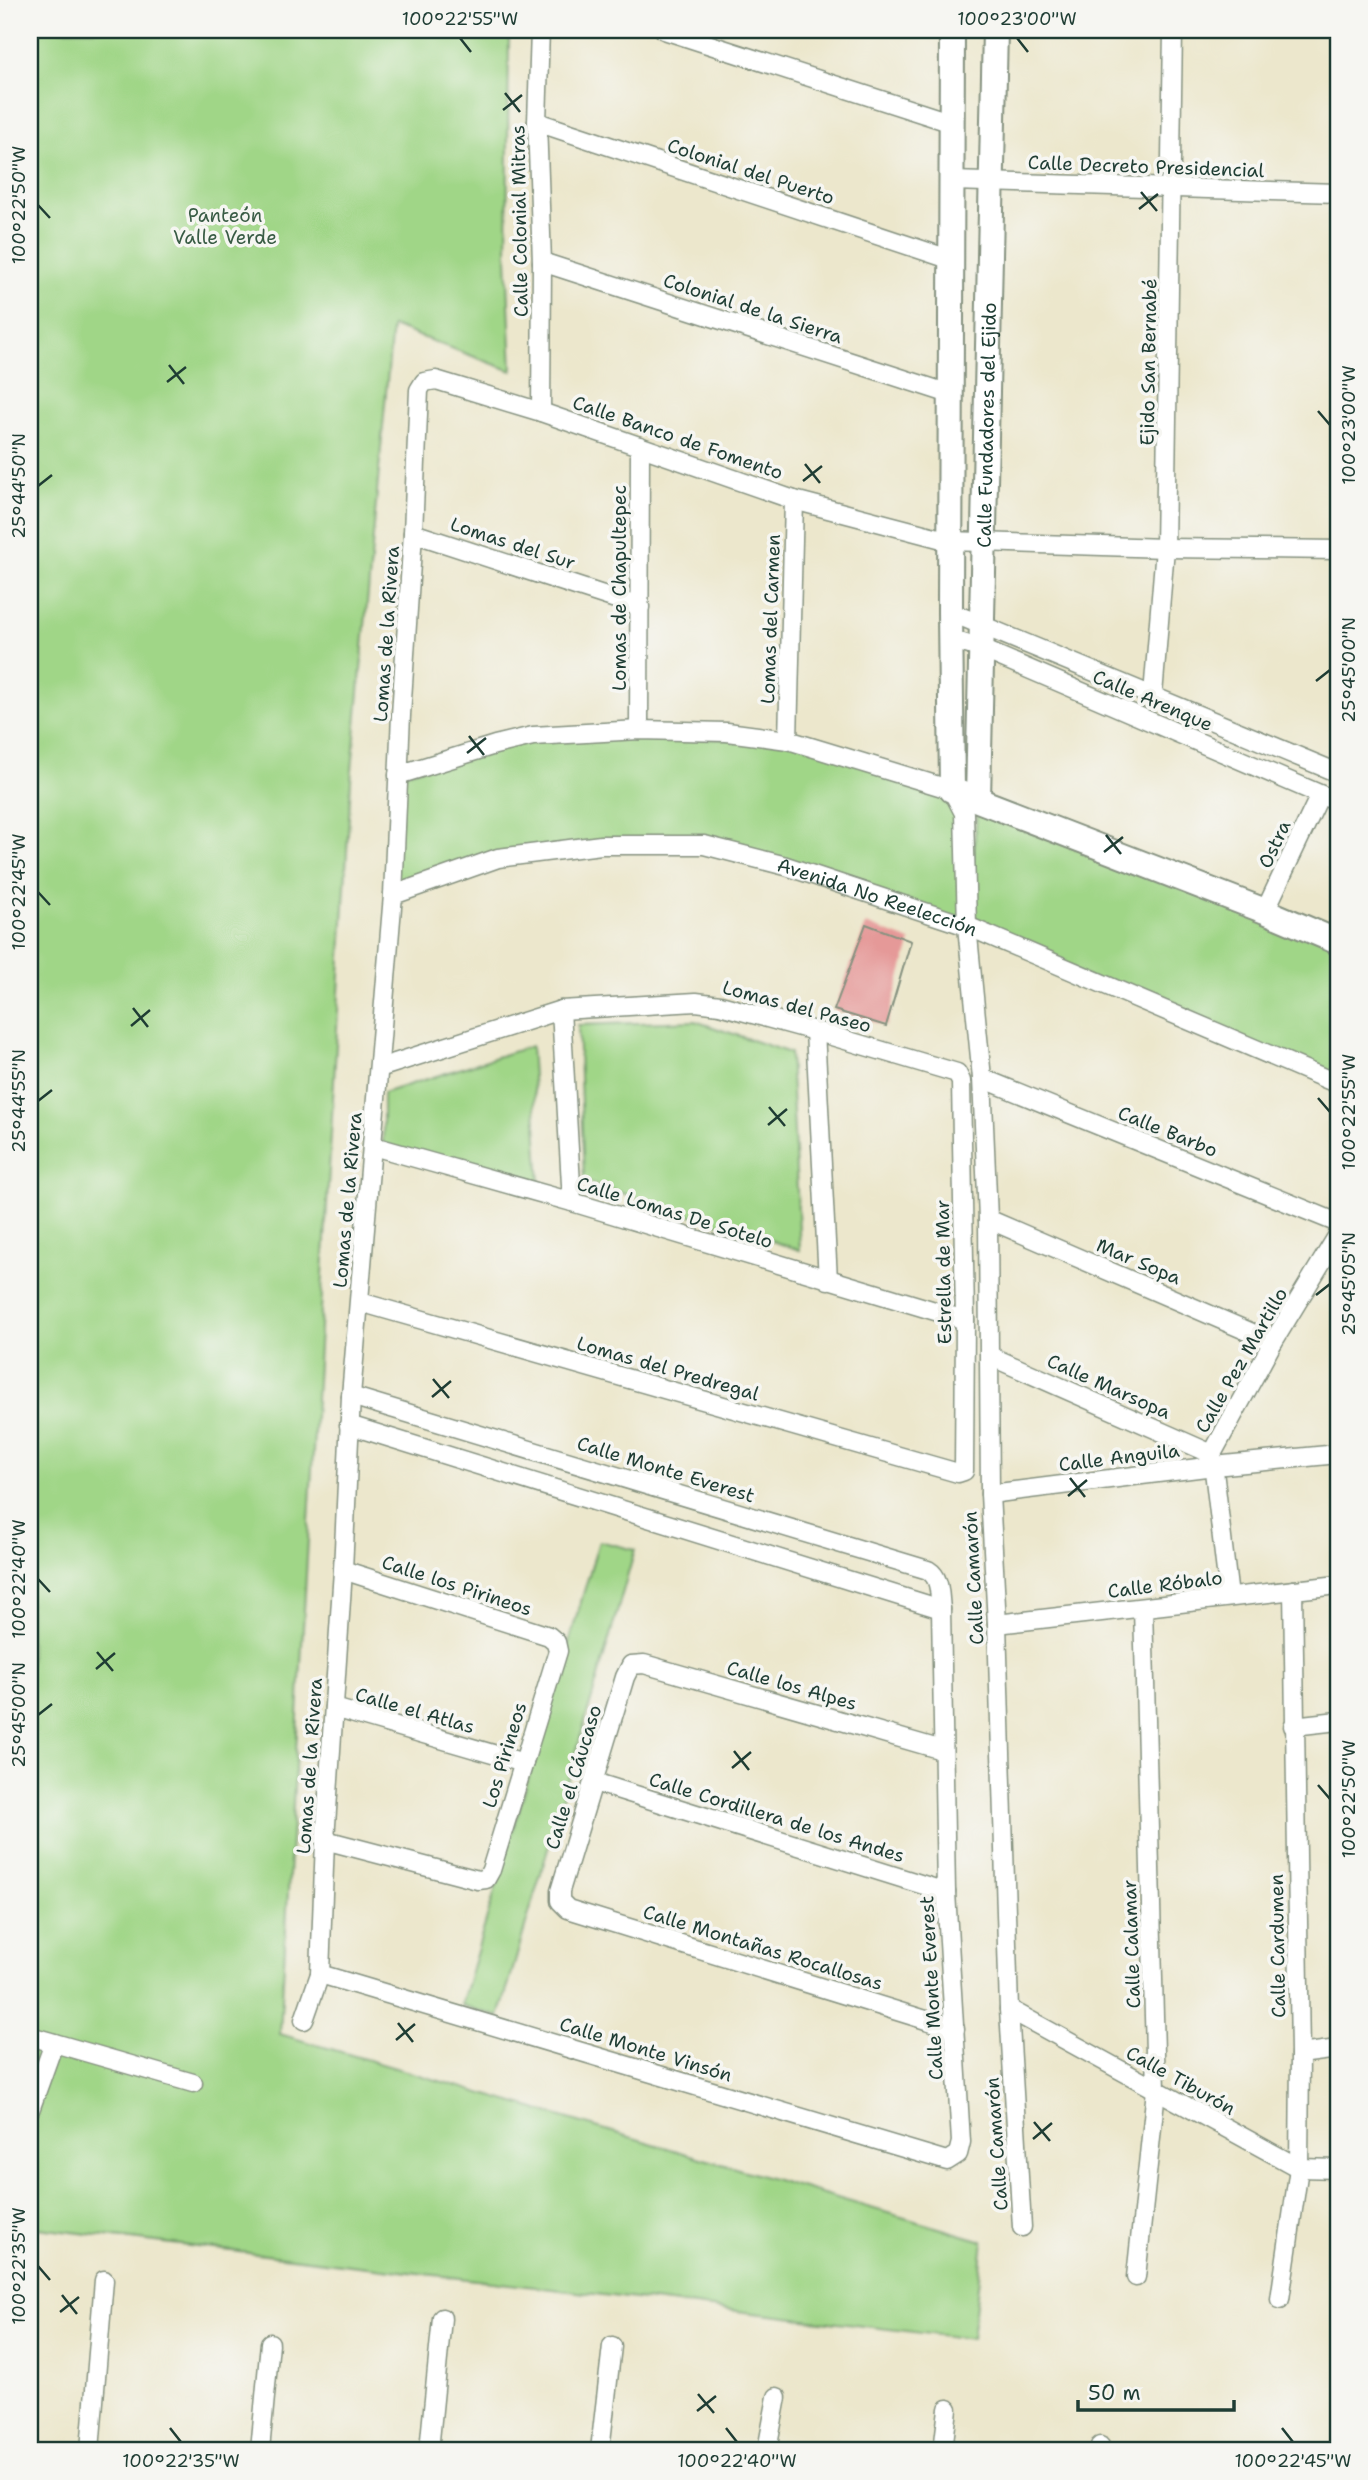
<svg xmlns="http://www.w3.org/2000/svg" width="1368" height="2480" viewBox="0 0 1368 2480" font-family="'Shantell Sans',sans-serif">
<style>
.green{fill:#a0d687;stroke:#608a5e;stroke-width:2}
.building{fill:#e59998}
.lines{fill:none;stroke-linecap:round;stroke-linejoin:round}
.street-casing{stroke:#869280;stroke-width:21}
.secondary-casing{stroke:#869280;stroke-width:28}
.street{stroke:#fff;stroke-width:18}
.secondary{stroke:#fff;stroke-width:24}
.ticks{fill:none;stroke:#1f3d34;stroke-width:2.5}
.labels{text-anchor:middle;stroke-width:7;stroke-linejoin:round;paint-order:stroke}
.street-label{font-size:19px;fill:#1f3d34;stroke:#f6f6f2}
.park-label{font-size:19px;fill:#395c45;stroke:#f6f6f2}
.neatline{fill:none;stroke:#1f3d34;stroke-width:2.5}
.ticks-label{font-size:18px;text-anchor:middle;fill:#1f3d34}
</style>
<rect width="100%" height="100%" fill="#f6f6f2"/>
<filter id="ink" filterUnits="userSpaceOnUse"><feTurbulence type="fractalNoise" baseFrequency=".0143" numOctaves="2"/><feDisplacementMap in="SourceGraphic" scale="14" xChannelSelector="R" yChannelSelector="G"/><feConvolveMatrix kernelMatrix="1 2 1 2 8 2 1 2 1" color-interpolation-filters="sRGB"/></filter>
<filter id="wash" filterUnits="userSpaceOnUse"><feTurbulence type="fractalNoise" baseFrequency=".00686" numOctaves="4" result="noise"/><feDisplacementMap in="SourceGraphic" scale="28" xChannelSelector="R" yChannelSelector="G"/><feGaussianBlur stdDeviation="1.57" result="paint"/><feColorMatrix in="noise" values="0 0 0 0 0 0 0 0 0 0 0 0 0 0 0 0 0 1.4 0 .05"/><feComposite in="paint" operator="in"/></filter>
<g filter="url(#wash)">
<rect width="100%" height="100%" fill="#ece7cc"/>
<path class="green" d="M 30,30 L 509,30 L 507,258 L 512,371 L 392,326 L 351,781 L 280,2034 L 983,2241 L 972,2339 L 30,2227 Z
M 533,736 L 788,740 L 952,790 L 964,813 L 968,917 L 978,799 L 1338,942 L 1338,1084 L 967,926 L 704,845 L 498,858 L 393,895 L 398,775 Z
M 695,1021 L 790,1053 L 800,1250 L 584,1181 L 578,1025 Z
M 531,1046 L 540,1185 L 383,1144 L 383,1093 Z
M 599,1541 L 635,1550 L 499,2017 L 461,2005 Z"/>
<g id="blocks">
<path class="building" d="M 866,924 L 911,941 L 886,1026 L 834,1010 Z"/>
</g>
</g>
<g filter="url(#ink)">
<use href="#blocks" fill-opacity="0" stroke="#869280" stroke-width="2"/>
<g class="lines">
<g class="street-casing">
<g id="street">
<path d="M 540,30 L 537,122 L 542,262 L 541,412"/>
<path d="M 664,30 L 952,123"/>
<path d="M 537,122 L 952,260"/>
<path d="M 952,181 L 1338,193"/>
<path d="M 542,262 L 950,394"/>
<path d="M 413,533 L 640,607"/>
<path d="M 950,612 L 1338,773"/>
<path d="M 950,639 L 982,649 L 1338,802"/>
<path d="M 1153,695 L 1165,548 L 1173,30"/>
<path d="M 639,730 L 640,446"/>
<path d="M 788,740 L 794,500"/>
<path d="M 398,775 L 495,745 L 533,736 L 639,730 L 727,732 L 788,740 L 952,790 L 964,813 L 967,926 L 982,1078 L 988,1219 L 990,1494 L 997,1624 L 1009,2009 L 1022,2227"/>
<path id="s1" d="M 393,895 L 498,858 L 601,845 L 704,845 L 786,866 L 967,926 L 1338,1084"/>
<path d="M 1265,911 L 1320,795"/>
<path d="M 561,1010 L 572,1202"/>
<path d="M 815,1031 L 828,1280"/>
<path d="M 982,1078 L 1338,1223"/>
<path d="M 373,1146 L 572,1202 L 965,1320"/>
<path d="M 988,1219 L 1273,1342"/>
<path d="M 360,1302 L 958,1473 L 964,1471 L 965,1320 L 961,1081 L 957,1073 L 815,1031 L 720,1005 L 696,1002 L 561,1010 L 379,1068"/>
<path d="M 990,1356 L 1212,1454"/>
<path d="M 349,1425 L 941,1609"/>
<path d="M 990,1494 L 1214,1466 L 1338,1454"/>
<path d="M 1229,1597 L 1212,1454 L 1273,1342 L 1338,1235"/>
<path d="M 997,1624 L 1338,1585"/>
<path d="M 334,1708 L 524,1763"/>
<path d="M 1293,1726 L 1338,1721"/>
<path d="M 942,1750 L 644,1664 L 631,1665 L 625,1677 L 560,1891 L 560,1901 L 568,1909 L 955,2029"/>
<path d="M 594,1782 L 946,1892"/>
<path d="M 325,1840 L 478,1880 L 486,1879 L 491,1870 L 558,1651 L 556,1642 L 549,1636 L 343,1570"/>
<path d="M 320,1974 L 947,2161 L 958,2154 L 961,2142 L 946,1892 L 941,1609 C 939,1594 941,1578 928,1570 L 351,1396"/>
<path d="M 1009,2009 L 1299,2168 L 1338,2169"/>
<path d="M 304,2020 L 320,1974 L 325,1840 L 343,1570 L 351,1396 L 393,895 L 401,715 L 413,533 L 419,390 L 424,382 L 436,380 L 541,412 L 794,500 L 950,541 L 1165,548 L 1338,550"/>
<path d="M 30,2036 L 193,2083"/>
<path d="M 1300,2054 L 1338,2049"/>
<path d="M 30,2110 L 54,2043"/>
<path d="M 1136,2277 L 1156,2090 L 1143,1608"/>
<path d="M 1280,2299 L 1299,2168 L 1300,2054 L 1293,1590"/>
<path d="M 90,2450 L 104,2280"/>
<path d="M 260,2450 L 270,2343"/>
<path d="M 429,2450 L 442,2318"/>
<path d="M 600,2450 L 612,2346"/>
<path d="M 767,2450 L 777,2397"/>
<path d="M 943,2450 L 948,2409"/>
<path d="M 1099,2450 L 1100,2446"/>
</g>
</g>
<g class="secondary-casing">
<g id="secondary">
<path d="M 952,30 L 950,612 L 952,790 L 1265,911 L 1338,942"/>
<path id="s2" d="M 978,799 L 995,30"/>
</g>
</g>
<use href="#street" class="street"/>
<use href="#secondary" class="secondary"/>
</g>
</g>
<path class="ticks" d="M 460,38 L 471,52M 1017,38 L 1028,52M 505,93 L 520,112M 503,110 L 522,95M 1141,192 L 1157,211M 38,205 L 50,218M 1139,209 L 1158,194M 169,365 L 184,384M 167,382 L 186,367M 1318,411 L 1330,425M 805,464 L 820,483M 803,481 L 822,466M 38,486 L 52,475M 1316,681 L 1330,670M 469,736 L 484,755M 467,753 L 486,738M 1106,835 L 1121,854M 1104,852 L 1123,837M 38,892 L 50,905M 133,1008 L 148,1027M 131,1026 L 150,1010M 1318,1098 L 1330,1112M 38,1101 L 52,1090M 769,1107 L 785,1126M 768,1125 L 787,1109M 1316,1295 L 1330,1284M 433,1379 L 449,1398M 432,1397 L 451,1381M 1070,1478 L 1085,1497M 1068,1496 L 1087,1480M 38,1579 L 50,1592M 97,1652 L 113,1671M 96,1669 L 115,1653M 38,1715 L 52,1704M 734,1751 L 749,1770M 732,1768 L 751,1752M 1318,1785 L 1330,1799M 398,2023 L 413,2042M 396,2040 L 415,2024M 1034,2122 L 1050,2141M 1033,2139 L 1052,2123M 38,2266 L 50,2280M 62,2295 L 77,2314M 60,2312 L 79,2297M 698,2394 L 714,2413M 697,2411 L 716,2396M 170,2428 L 181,2442M 726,2428 L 737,2442M 1282,2428 L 1293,2442"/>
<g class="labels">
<g class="street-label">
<text transform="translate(1146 166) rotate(2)" y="7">Calle Decreto Presidencial</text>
<text transform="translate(751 171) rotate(18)" y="7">Colonial del Puerto</text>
<text transform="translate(519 221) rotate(-91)" y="7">Calle Colonial Mitras</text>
<text transform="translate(753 308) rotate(18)" y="7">Colonial de la Sierra</text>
<text transform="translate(1148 362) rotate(-89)" y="7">Ejido San Bernabé</text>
<text dy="7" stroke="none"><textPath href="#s2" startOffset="374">Calle Fundadores del Ejido</textPath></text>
<text transform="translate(678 437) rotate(19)" y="7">Calle Banco de Fomento</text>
<text transform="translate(513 543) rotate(18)" y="7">Lomas del Sur</text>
<text transform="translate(619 588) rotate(-90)" y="7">Lomas de Chapultepec</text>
<text transform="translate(770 619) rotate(-88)" y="7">Lomas del Carmen</text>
<text transform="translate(386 634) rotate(-86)" y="7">Lomas de la Rivera</text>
<text transform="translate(1153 700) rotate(23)" y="7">Calle Arenque</text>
<text transform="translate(1274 844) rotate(-65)" y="7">Ostra</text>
<text dy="7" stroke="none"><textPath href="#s1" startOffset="499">Avenida No Reelección</textPath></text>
<text transform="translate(797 1006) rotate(15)" y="7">Lomas del Paseo</text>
<text transform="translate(1168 1131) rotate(22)" y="7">Calle Barbo</text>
<text transform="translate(347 1200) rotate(-85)" y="7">Lomas de la Rivera</text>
<text transform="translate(675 1212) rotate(17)" y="7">Calle Lomas De Sotelo</text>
<text transform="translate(1139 1261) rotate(23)" y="7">Mar Sopa</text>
<text transform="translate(943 1272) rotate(-91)" y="7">Estrella de Mar</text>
<text transform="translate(1241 1360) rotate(-60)" y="7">Calle Pez Martillo</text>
<text transform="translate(668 1368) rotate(16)" y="7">Lomas del Predregal</text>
<text transform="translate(1109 1386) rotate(24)" y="7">Calle Marsopa</text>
<text transform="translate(1119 1457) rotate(-7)" y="7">Calle Anguila</text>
<text transform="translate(666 1469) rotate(17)" y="7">Calle Monte Everest</text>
<text transform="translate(973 1578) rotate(-93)" y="7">Calle Camarón</text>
<text transform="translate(1165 1584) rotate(-7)" y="7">Calle Róbalo</text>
<text transform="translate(457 1585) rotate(18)" y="7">Calle los Pirineos</text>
<text transform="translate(792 1685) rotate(16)" y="7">Calle los Alpes</text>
<text transform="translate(415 1710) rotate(16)" y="7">Calle el Atlas</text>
<text transform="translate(504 1755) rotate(-73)" y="7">Los Pirineos</text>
<text transform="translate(309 1766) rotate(-86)" y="7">Lomas de la Rivera</text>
<text transform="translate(573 1777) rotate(-73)" y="7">Calle el Cáucaso</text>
<text transform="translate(777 1817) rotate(17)" y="7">Calle Cordillera de los Andes</text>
<text transform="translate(1131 1944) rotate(-92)" y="7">Calle Calamar</text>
<text transform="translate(1277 1946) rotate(-91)" y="7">Calle Cardumen</text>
<text transform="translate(763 1947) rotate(17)" y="7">Calle Montañas Rocallosas</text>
<text transform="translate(931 1988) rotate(-93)" y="7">Calle Monte Everest</text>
<text transform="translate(646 2049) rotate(17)" y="7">Calle Monte Vinsón</text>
<text transform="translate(1181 2080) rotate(29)" y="7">Calle Tiburón</text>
<text transform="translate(996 2144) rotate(-94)" y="7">Calle Camarón</text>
</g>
<g class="park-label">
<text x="225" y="222">Panteón<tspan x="225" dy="22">Valle Verde</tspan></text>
</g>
</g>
<rect width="1368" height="2480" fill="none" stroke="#f6f6f2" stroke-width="77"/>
<path d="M1078 2400v10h156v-10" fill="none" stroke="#1f3d34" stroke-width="3.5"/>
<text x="1088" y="2400" font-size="21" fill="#1f3d34" stroke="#f6f6f2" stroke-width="5" paint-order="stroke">50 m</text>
<rect x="38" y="38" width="1292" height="2404" class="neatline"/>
<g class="ticks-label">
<text x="460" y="25">100°22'55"W</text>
<text x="1017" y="25">100°23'00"W</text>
<text transform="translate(19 205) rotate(-90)" y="6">100°22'50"W</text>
<text transform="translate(1349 425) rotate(-90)" y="6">100°23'00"W</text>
<text transform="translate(19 486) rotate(-90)" y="6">25°44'50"N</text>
<text transform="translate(1349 670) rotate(-90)" y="6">25°45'00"N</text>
<text transform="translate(19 892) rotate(-90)" y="6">100°22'45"W</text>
<text transform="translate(19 1101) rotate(-90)" y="6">25°44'55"N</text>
<text transform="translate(1349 1112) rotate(-90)" y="6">100°22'55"W</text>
<text transform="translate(1349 1284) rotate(-90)" y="6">25°45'05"N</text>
<text transform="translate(19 1579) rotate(-90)" y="6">100°22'40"W</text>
<text transform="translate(19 1715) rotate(-90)" y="6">25°45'00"N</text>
<text transform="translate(1349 1799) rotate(-90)" y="6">100°22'50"W</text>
<text transform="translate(19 2266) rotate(-90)" y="6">100°22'35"W</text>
<text x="181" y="2467">100°22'35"W</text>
<text x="737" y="2467">100°22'40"W</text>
<text x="1293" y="2467">100°22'45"W</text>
</g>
</svg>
